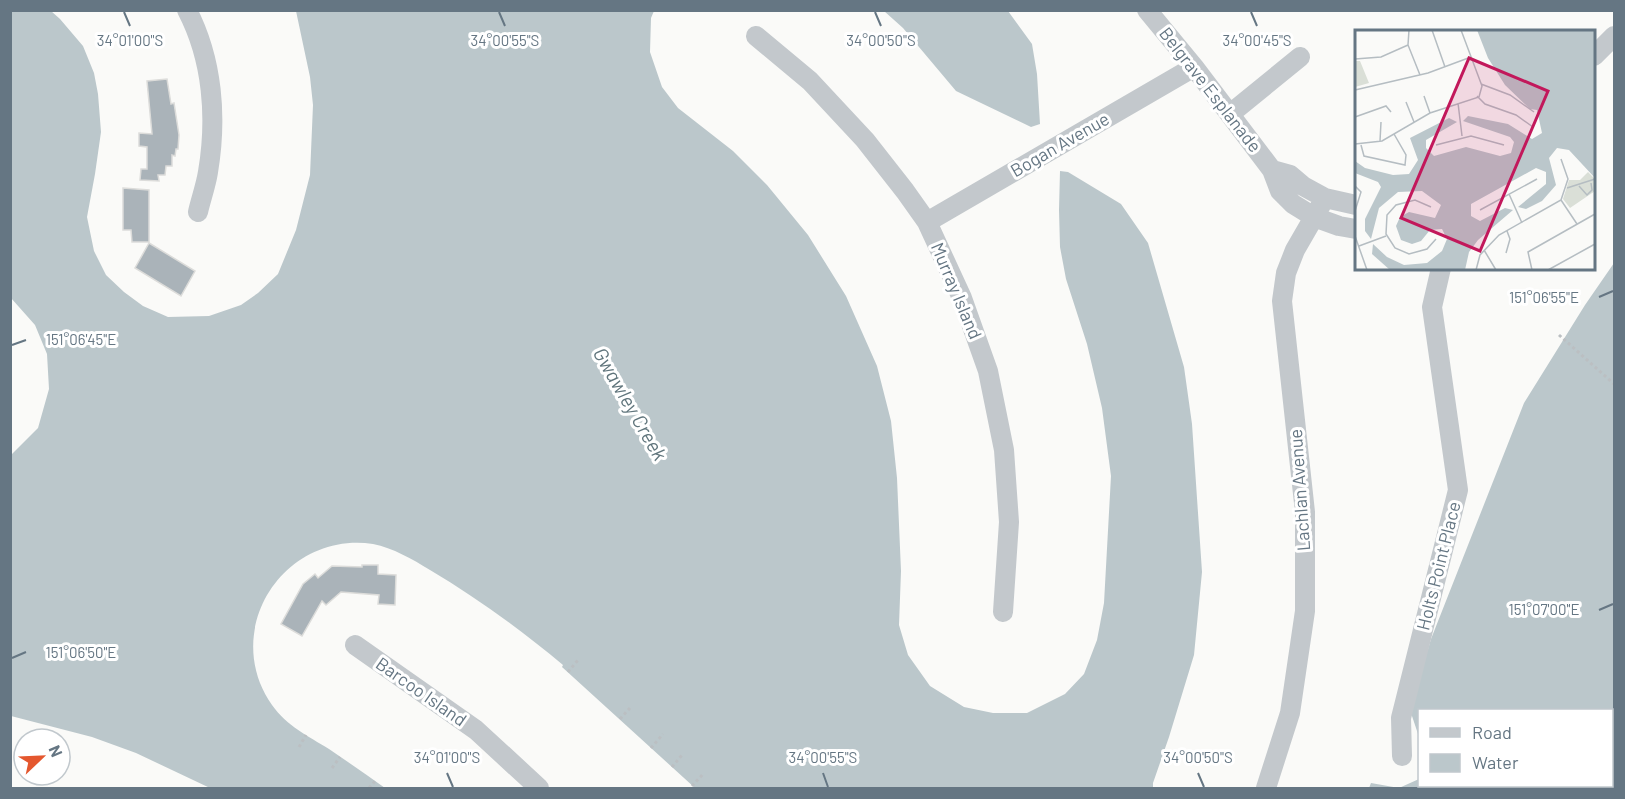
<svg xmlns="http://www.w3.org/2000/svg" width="1625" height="799" viewBox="0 0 1625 799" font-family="Barlow,sans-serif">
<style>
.water{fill:#bbc7cb}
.building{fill:#aab3b9;stroke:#dcdcda;stroke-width:1.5}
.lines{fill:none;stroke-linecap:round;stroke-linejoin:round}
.path{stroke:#bbbfc2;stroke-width:3;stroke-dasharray:3 3;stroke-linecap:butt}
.minor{stroke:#c3c8cc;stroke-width:20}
.ticks{fill:none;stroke:#657683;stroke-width:2}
.labels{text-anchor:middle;stroke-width:6;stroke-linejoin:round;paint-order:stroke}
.street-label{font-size:18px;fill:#657683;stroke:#fff}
.water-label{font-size:20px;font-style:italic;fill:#60757c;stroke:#fff}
.inset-road{fill:none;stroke:#b5bdc2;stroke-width:1.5}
.view{fill:#c2185b;fill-opacity:0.15;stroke:#c2185b;stroke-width:3}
.inset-edge{fill:none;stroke:#657683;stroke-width:3}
.ticks-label{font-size:15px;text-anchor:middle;fill:#657683;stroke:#fff;stroke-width:6;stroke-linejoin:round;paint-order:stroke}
</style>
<rect width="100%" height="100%" fill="#fafaf8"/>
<path class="water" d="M 11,10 L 51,11 L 60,19 L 83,46 L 94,73 L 98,94 L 101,132 L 95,174 L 87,217 L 94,251 L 106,275 L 124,292 L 143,306 L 168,317 L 209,316 L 241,305 L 258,293 L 278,274 L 296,230 L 310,175 L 313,105 L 310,77 L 296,11 L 654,11 L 651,18 L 650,52 L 662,87 L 678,108 L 733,151 L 767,185 L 808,235 L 846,296 L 877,366 L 891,421 L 897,478 L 901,571 L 899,625 L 908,655 L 930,686 L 964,707 L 993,713 L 1027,713 L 1065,694 L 1084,674 L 1097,640 L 1104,603 L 1111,476 L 1102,408 L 1087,344 L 1066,279 L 1060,247 L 1059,210 L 1060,171 L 1068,172 L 1121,204 L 1148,243 L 1184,367 L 1192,424 L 1202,572 L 1194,655 L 1169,737 L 1153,783 L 1153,788 L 695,788 L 562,667 L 563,665 C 521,630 477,598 430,570 C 412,559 393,548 373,544 C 283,531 220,631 272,705 C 287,726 308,736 329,749 C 348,762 367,775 385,788 L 210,788 L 136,753 L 92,737 L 11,716 L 11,455 L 38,428 L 49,389 L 47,354 L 35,325 L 11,298 Z
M 884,11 L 1008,11 L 1032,44 L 1037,74 L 1040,124 L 1031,127 L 956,91 L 903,28 Z
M 1614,263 L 1614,788 L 1369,788 L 1371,783 L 1399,788 L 1419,779 L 1420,786 L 1612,786 L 1612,710 L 1420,710 L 1419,737 L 1410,710 L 1431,639 L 1524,403 L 1585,305 Z"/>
<path class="building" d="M 167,79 L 171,104 L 174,103 L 179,135 L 178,149 L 176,149 L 175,156 L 172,155 L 172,166 L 166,166 L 165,175 L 158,175 L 159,181 L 140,180 L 141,169 L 147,169 L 147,147 L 139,146 L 139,133 L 152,134 L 147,81 Z
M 123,188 L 149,190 L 149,242 L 132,242 L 131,230 L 123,230 Z
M 149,243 L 195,271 L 181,296 L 135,268 Z
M 362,565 L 378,565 L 378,574 L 396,575 L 395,605 L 378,604 L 379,595 L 341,592 L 326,605 L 322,601 L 302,636 L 281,624 L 303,584 L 315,574 L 318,578 L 332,566 L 362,567 Z"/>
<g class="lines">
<path class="path" d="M 1559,335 L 1614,384
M 568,672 L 578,660
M 620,719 L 630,708
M 299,747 L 306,735
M 651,748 L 663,734
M 672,767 L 682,755
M 332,768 L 340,757
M 692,786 L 704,773
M 369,788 L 375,781"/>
<path class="minor" d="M 187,10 C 213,60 217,118 208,172 C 206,185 201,199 198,212
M 1147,10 L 1194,67 L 1272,170 L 1280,191 L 1293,204 L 1314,217 L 1339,226 L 1356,229
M 756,36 L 810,81 L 865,140 L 905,191 L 927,222 L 962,298 L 988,371 L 1004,450 L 1009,522 L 1003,612
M 1594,56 L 1614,36
M 1230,114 L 1300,57
M 1272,170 L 1290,175 L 1303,186 L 1325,198 L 1356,205
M 927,222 L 1194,67
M 355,645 L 476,730 L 539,788
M 1402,756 L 1401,718 L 1458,490 L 1432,307 L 1441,268
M 1266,788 L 1290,713 L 1305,611 L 1305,512 L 1282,301 L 1286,273 L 1295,250 L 1325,198"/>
</g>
<path class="ticks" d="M 124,12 L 130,26M 499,12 L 505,26M 875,12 L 881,26M 1251,12 L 1257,26M 1599,297 L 1613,291M 12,345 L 26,340M 1599,610 L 1613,604M 12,658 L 26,652M 447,773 L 453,787M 823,773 L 828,787M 1198,773 L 1204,787"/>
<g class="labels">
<g class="street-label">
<text transform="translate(1210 90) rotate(52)" y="6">Belgrave Esplanade</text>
<text transform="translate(1060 145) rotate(-30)" y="6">Bogan Avenue</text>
<text transform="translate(956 291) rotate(67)" y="6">Murray Island</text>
<text transform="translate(1300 490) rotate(-94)" y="6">Lachlan Avenue</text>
<text transform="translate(1439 566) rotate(-76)" y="6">Holts Point Place</text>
<text transform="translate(421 692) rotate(35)" y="6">Barcoo Island</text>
</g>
<g class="water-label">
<text transform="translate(630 404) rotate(60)" y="7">Gwawley Creek</text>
</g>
</g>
<g transform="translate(1355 30)">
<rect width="240" height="240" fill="#fafaf8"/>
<path d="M 0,31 L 5,31 L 14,53 L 0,57 ZM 233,142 L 240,149 L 240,161 L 215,178 L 208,169 L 214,150 L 225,150 Z" fill="#dadfd7"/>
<path d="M 122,0 L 240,0 L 240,148 L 214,120 L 202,118 L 194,128 L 201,155 L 187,171 L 171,179 L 163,177 L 191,154 L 191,142 L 181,138 L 116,174 L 116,186 L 125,191 L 150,178 L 158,180 L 123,210 L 114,222 L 110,240 L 35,240 L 17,224 L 18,214 L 32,227 L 49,235 L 72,233 L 87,221 L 92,209 L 87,199 L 75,200 L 66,211 L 57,214 L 46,210 L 41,196 L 45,187 L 54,182 L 80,188 L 86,175 L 67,161 L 43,162 L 24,178 L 16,209 L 10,201 L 10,189 L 26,157 L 23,152 L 0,143 L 0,131 L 10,138 L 38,145 L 54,144 L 63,130 L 55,108 L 94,88 L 102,92 L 71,110 L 71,118 L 79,126 L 111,117 L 145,126 L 156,123 L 159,112 L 155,107 L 108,91 L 113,86 L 153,94 L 177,109 L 187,103 L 182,80 L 175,79 L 150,55 L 133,28 Z" fill="#bbc7cb"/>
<path class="inset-road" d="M 54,0 L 53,15 L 65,45M 77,0 L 90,37M 0,29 L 26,27 L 53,15M 126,54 L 155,65 L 179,82M 0,60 L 73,43 L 116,27M 69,66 L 75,83M 122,66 L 130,74 L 161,85 L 178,97M 51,72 L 59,92M 103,73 L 107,106M 0,87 L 31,76 L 36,82M 25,111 L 26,92M 0,114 L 27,111 L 75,83 L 124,67 L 127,56 L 106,0M 6,115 L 9,126 L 50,135 L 51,125 L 39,104M 81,115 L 116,106 L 149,115M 0,156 L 6,162 L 0,181M 224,156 L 232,165 L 237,160 L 236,153M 212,158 L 240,149M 154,164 L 167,193M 206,170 L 222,194M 76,177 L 60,170 L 41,175 L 32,185 L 31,204 L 40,218 L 54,224 L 72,219 L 81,209M 125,180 L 182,149M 0,206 L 12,240M 4,216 L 31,206M 129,220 L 141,240M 151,223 L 155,209 L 152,201M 121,240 L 125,225 L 144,205 L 206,170 L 213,149 L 206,129M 177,240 L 173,222 L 240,184M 193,240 L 240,214"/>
<path class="view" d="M 114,28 L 193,61 L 125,221 L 46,188 Z"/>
<rect width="240" height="240" class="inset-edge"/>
</g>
<g class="ticks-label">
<text x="130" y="46">34°01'00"S</text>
<text x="505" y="46">34°00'55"S</text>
<text x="881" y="46">34°00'50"S</text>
<text x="1257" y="46">34°00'45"S</text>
<text x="1544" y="303">151°06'55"E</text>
<text x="81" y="345">151°06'45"E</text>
<text x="1544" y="615">151°07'00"E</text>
<text x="81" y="658">151°06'50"E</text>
<text x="447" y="763">34°01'00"S</text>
<text x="823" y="763">34°00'55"S</text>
<text x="1198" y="763">34°00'50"S</text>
</g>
<rect width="1625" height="799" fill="none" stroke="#657683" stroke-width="24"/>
<rect x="1418" y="709" width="195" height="78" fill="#ffffff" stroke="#c1c8cd" stroke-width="1.5"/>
<rect x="1430" y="728" width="30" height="9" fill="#c3c8cc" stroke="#c1c8cd" stroke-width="1.5"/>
<text x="1472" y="739" font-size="18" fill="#657683">Road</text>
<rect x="1430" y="754" width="30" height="18" fill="#bbc7cb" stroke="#c1c8cd" stroke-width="1.5"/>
<text x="1472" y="769" font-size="18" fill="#657683">Water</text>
<g transform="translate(42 757) rotate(67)"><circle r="28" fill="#ffffff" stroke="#c1c8cd" stroke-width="1.5"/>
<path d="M0-4.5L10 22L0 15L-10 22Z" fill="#e4572e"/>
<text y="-9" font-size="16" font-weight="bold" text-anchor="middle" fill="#657683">N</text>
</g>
</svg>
